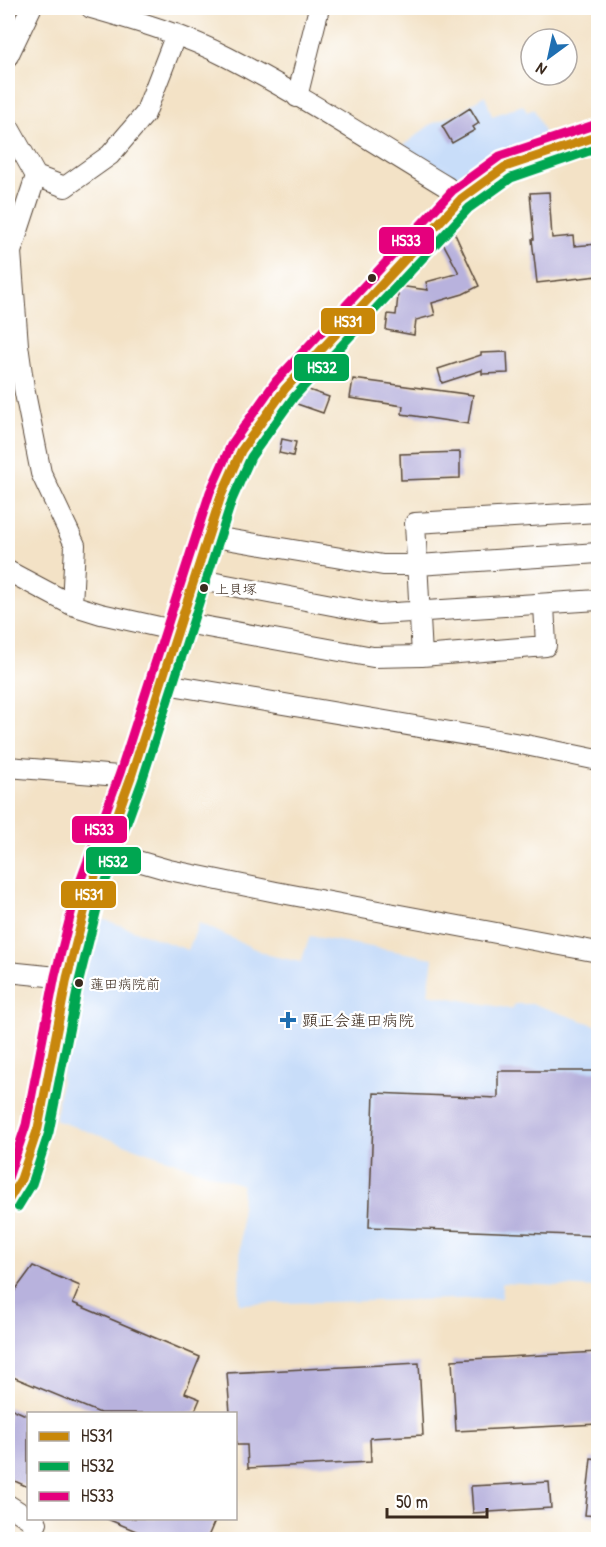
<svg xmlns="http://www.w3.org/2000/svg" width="606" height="1547" viewBox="0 0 606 1547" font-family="'Patrick Hand','Klee One',sans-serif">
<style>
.built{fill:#c8ddf9}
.building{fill:#b8b2dd}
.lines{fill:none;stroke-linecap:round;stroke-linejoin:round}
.minor-casing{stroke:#574637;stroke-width:22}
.minor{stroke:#fff;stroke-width:20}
.bus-1-casing{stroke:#fff;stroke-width:14}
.bus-2-casing{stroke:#fff;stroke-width:14}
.bus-3-casing{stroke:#fff;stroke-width:14}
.bus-1{stroke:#c88708;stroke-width:9}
.bus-2{stroke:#00a651;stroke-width:9}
.bus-3{stroke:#e5007d;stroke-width:9}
.bus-dot{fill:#3b2a1e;stroke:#fff;stroke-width:2}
.poi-dot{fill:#1f6fb2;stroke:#fff;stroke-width:2}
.labels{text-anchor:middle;stroke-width:4.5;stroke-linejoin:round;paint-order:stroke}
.bus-label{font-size:14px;fill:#3b2a1e;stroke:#fff;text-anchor:start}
.poi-label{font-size:16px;fill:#3b2a1e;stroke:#fff;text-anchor:start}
.line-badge{stroke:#fff;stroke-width:2}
.badge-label{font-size:16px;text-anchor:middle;font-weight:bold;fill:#fff}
</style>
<rect width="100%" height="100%" fill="#fff"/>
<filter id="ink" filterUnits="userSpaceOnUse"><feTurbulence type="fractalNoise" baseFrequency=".0167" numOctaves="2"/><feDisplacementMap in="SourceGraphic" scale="12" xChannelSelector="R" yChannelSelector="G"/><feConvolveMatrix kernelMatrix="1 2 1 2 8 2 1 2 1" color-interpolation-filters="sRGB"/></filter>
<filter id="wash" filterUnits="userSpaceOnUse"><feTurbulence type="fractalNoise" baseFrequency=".008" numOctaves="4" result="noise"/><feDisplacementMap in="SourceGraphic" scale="24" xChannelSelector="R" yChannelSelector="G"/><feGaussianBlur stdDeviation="1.35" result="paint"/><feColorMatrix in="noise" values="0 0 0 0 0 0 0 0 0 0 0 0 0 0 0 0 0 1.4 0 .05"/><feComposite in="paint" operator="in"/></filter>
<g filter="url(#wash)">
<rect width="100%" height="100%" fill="#f3e2c6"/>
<path class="built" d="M 485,95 L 492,116 L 523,105 L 527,112 L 534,109 L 548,141 L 508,151 L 477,168 L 466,178 L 451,179 L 400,148 L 431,124 L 458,113 Z
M 92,915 L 188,950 L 199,923 L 268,955 L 301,962 L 310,936 L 433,958 L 428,994 L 512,1009 L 515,1004 L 533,1004 L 598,1026 L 598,1288 L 502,1283 L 502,1298 L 239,1304 L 242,1185 L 55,1120 L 68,1031 L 85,942 Z"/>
<g id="blocks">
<path class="building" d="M 470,108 L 479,123 L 473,127 L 475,130 L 452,143 L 442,126 Z
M 549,192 L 552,238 L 573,236 L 574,246 L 598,244 L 598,276 L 537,283 L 532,239 L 534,239 L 530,193 Z
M 454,232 L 479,286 L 463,294 L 432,303 L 435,315 L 416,320 L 414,335 L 386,330 L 388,314 L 396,315 L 399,286 L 428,290 L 426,282 L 459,273 L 441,239 Z
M 507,352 L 508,373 L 482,374 L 482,370 L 442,383 L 438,369 L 481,355 L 481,353 Z
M 353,379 L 473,395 L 468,424 L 402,414 L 403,406 L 350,398 Z
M 303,388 L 329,397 L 323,413 L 297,404 Z
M 282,439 L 296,442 L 293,456 L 279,453 Z
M 460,452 L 460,478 L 401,480 L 400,454 Z
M 498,1071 L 598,1071 L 598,1236 L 369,1227 L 374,1093 L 498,1098 Z
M 33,1266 L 80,1286 L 73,1303 L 200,1357 L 185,1393 L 200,1399 L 194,1413 L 100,1413 L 8,1375 L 8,1300 Z
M 598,1352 L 598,1424 L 456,1431 L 452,1360 Z
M 419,1363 L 423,1435 L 370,1438 L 371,1462 L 248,1468 L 247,1445 L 236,1445 L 236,1413 L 230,1413 L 227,1373 Z
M 8,1407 L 28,1416 L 28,1487 L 8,1478 Z
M 591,1458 L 598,1459 L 598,1516 L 585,1515 Z
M 549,1482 L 551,1508 L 473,1513 L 471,1486 Z
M 105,1518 L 216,1518 L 207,1539 L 155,1539 Z"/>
</g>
</g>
<g filter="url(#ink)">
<use href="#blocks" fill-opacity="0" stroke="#574637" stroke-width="1.5"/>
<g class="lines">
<g class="minor-casing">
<path id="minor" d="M 91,8 C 137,21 185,35 227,57 C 303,96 374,143 447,187 L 461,199
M 8,56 L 31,8
M 297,97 L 319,8
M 8,126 L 36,176 L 11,252 L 18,345 L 24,388 L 41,473 L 75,545 L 72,605
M 36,176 L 65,187 L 110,155 L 145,114 L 176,34
M 208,536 L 383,565 L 418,565 L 598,553
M 8,571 L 72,605 L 101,614 L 177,631
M 195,579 L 379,614 L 598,600
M 180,622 L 373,657 L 422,656 L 546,646 L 544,604
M 422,656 L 415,523 L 598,512
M 160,683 L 526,745 L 598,760
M 8,767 L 131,777
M 103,851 L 169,870 L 276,892 L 598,952
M 8,972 L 67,978
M 8,1201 L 21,1179 L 38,1128 L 67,978 L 89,893 L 131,777 L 221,496 L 241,451 L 285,389 L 461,199 L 505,167 L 598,136
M 8,1505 L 28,1518
M 28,1540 L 37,1523 L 29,1518"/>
</g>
<use href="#minor" class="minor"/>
<g class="bus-1-casing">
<path id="bus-1" d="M 8,1201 L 21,1179 L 38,1128 L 67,978 L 89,893 L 131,777 L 221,496 L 241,451 L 285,389 L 461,199 L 505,167 L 598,136"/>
</g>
<g class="bus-2-casing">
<path id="bus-2" d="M 18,1207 L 32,1184 L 49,1132 L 79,981 L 100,897 L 142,781 L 232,500 L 251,457 L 294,397 L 469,208 L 511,178 L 598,148"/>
</g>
<g class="bus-3-casing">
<path id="bus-3" d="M 8,1178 L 26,1125 L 55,976 L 77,890 L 120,773 L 210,492 L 231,445 L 276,381 L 453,190 L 500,156 L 594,125"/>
</g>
<use href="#bus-1" class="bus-1"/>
<use href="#bus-2" class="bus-2"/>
<use href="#bus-3" class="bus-3"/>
</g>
</g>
<g class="bus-dot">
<circle cx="372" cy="278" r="5"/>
<circle cx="204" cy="588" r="5"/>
<circle cx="79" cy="983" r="5"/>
</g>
<path class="poi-dot" d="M285 1011h6v6h6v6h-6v6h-6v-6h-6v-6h6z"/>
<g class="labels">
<g class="bus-label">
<text x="215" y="594">上貝塚</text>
<text x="90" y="989">蓮田病院前</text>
</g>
<g class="poi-label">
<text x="302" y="1026">顕正会蓮田病院</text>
</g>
</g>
<g class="line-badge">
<rect x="378" y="226" width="57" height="29" rx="6" fill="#e5007d"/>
<rect x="320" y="307" width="56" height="28" rx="6" fill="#c88708"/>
<rect x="293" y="353" width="57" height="29" rx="6" fill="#00a651"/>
<rect x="71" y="815" width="57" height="29" rx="6" fill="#e5007d"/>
<rect x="85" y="846" width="57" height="29" rx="6" fill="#00a651"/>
<rect x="60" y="880" width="57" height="29" rx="6" fill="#c88708"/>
</g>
<g class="badge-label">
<text x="406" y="246">HS33</text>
<text x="348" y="327">HS31</text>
<text x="322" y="373">HS32</text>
<text x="99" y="835">HS33</text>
<text x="113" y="867">HS32</text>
<text x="89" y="900">HS31</text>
</g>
<rect width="606" height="1547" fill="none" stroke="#fff" stroke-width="30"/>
<rect x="27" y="1412" width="210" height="108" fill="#ffffff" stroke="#b1aaa5" stroke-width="1.5"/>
<rect x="39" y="1432" width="30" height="9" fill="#c88708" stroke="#b1aaa5" stroke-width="1.5"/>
<text x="81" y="1442" font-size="18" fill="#3b2a1e">HS31</text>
<rect x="39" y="1462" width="30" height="9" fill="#00a651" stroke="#b1aaa5" stroke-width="1.5"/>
<text x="81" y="1472" font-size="18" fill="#3b2a1e">HS32</text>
<rect x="39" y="1492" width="30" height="9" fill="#e5007d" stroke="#b1aaa5" stroke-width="1.5"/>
<text x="81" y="1502" font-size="18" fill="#3b2a1e">HS33</text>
<g transform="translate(549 57) rotate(213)"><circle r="28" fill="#ffffff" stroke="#b1aaa5" stroke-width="1.5"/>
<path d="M0-4.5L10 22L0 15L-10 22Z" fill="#1f6fb2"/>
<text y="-9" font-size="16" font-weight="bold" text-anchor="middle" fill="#3b2a1e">N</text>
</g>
<path d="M387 1508v9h100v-9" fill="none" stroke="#3b2a1e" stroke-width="3"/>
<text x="396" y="1508" font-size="18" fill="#3b2a1e" stroke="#ffffff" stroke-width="4.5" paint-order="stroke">50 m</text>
</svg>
